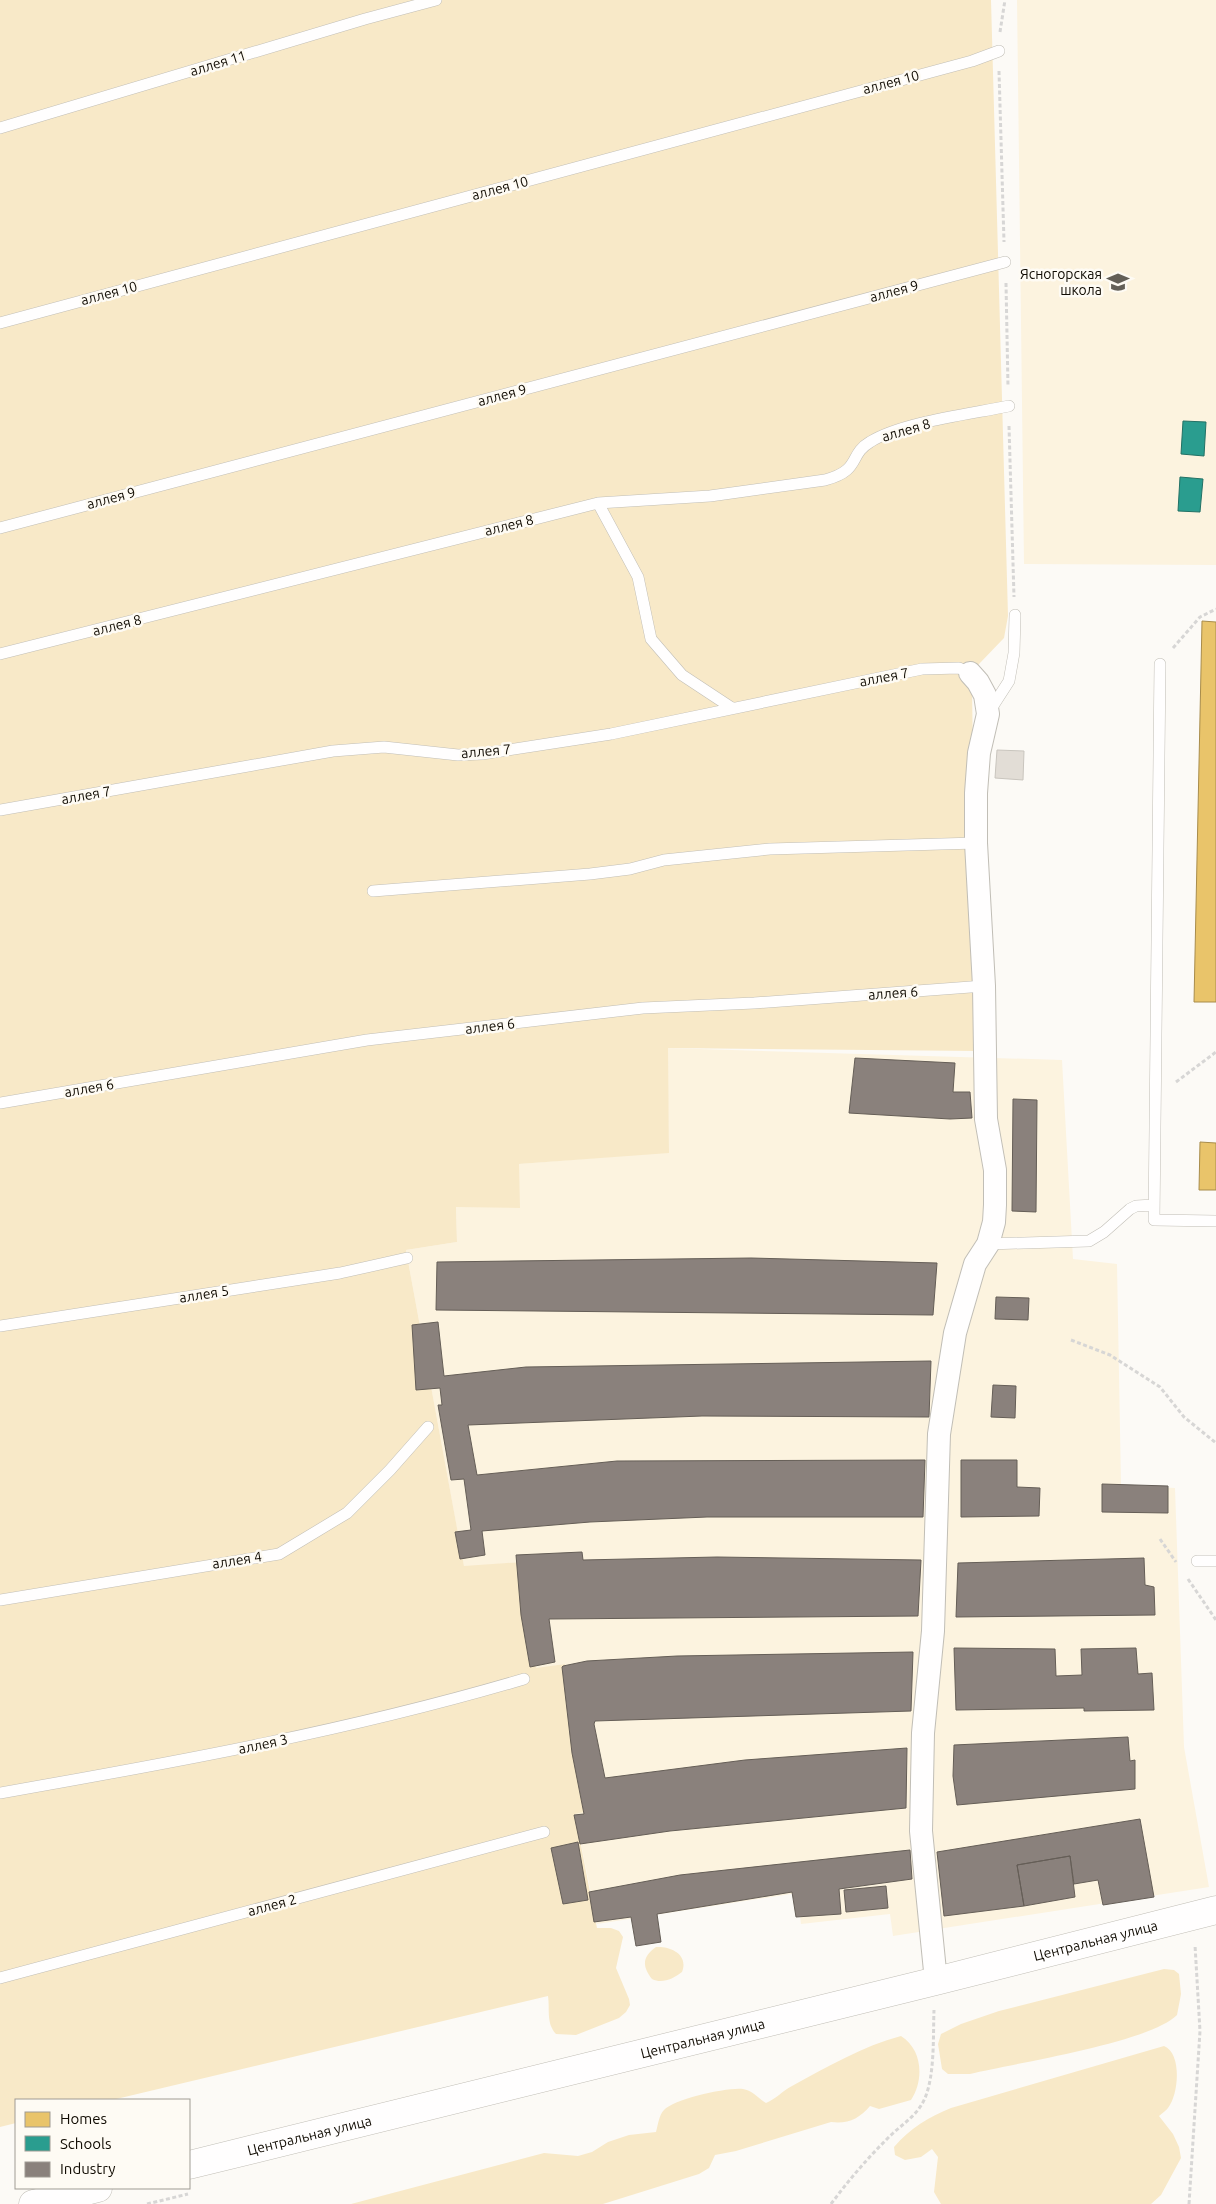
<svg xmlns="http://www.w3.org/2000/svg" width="1216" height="2204" viewBox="0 0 1216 2204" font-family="Ubuntu,sans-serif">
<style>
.built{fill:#fcf3df}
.green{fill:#f8e9c8}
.homes{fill:#e9c46a;stroke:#a88c4b}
.schools{fill:#2a9d8f;stroke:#227165}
.industry{fill:#8a817c;stroke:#655e57}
.building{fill:#e2ddd6;stroke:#c9c5be}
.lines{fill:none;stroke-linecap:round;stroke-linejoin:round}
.service-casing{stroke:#c1beb6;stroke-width:12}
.minor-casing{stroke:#c1beb6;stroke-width:24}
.tertiary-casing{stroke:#c1beb6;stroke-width:29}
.path{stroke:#d7d6d5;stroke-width:3;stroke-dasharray:4 2.5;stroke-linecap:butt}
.service{stroke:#fffefe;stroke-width:11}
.minor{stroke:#fffefe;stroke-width:22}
.tertiary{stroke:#fffefe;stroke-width:28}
.labels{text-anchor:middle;stroke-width:5;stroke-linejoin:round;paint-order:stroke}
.street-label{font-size:14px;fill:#100b02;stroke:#fefbf4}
.poi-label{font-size:14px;fill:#100b02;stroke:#fefbf4;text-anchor:end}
</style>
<rect width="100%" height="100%" fill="#fcfaf6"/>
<path class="built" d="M 1017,0 L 1216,0 L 1216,565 L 1024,564 Z
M 667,1048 L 1062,1060 L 1073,1259 L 1117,1264 L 1121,1485 L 1175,1488 L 1184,1747 L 1209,1887 L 893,1936 L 890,1914 L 801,1924 L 797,1893 L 597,1924 L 575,1813 L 587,1811 L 565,1664 L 536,1669 L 522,1562 L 464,1567 L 406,1250 L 457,1242 L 456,1207 L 519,1164 L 669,1152 Z"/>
<path class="green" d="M 0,0 L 991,0 L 1008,616 L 1004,638 L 979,664 L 972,686 L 977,1051 L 668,1048 L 669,1153 L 519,1164 L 520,1208 L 456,1207 L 457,1242 L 406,1250 L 464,1566 L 522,1562 L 536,1668 L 565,1664 L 588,1811 L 575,1814 L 597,1928 L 611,1928 L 619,1931 L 623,1937 L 616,1968 L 629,1999 L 630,2005 L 626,2012 L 619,2018 L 576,2035 L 556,2034 C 546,2023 550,2010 548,1996 L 112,2100 L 16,2100 L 16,2123 L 0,2127 Z
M 656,1947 C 670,1946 689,1954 682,1972 C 673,1979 662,1984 652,1979 C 642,1966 642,1957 656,1947 Z
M 1164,1969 L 1174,1970 L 1179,1974 L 1181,1994 L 1177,2015 C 1149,2043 1015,2063 970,2074 L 948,2074 L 942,2069 L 938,2044 L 941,2034 L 961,2024 L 999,2011 Z
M 901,2036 C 923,2050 924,2080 911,2100 L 879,2109 L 870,2106 C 859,2119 848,2124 831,2122 L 736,2151 L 715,2155 L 709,2168 L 699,2174 L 603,2204 L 351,2204 L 544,2153 L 578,2156 L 592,2152 L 608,2142 L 629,2135 L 656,2132 C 658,2125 659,2115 664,2110 C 674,2099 728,2087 743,2089 C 752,2090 759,2099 766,2103 C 776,2099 782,2091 792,2086 C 827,2067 863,2046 901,2036 Z
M 1164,2046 C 1182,2053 1179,2094 1168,2108 C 1166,2111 1162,2113 1159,2116 L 1173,2134 L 1179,2147 L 1181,2158 L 1161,2195 L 1151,2204 L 941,2204 L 934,2192 L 938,2157 L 932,2149 L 921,2157 L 905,2160 L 895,2155 L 894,2147 C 910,2128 929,2117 951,2108 Z"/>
<path class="homes" d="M 1202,621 L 1216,622 L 1216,1002 L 1194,1002 Z
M 1200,1142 L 1216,1143 L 1216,1190 L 1199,1190 Z"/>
<path class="schools" d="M 1183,421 L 1206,422 L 1204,456 L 1181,454 Z
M 1180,477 L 1203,479 L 1200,512 L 1178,511 Z"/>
<path class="industry" d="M 855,1058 L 955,1063 L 953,1092 L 970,1092 L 972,1118 L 950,1119 L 849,1113 Z
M 1013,1099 L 1037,1100 L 1036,1212 L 1012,1211 Z
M 751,1258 L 937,1263 L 933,1315 L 436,1310 L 437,1262 Z
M 996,1297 L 1029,1298 L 1028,1320 L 995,1319 Z
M 438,1322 L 444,1376 L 526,1367 L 931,1361 L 929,1417 L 702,1416 L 468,1425 L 477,1475 L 617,1461 L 925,1460 L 923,1517 L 707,1517 L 590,1522 L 482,1531 L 485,1555 L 460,1559 L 455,1532 L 471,1530 L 464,1479 L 451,1480 L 438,1405 L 442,1405 L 440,1388 L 416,1390 L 412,1325 Z
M 993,1385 L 1016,1386 L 1015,1418 L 991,1417 Z
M 961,1460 L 1017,1460 L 1017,1487 L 1040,1488 L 1039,1516 L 961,1517 Z
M 1102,1484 L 1168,1486 L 1168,1513 L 1102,1512 Z
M 582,1552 L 583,1560 L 717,1557 L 921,1560 L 918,1616 L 549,1619 L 555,1662 L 530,1667 L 521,1615 L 516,1555 Z
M 1144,1558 L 1145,1585 L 1154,1587 L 1155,1615 L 956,1617 L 958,1563 Z
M 954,1648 L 1055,1649 L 1056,1676 L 1082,1675 L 1081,1649 L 1136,1648 L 1138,1674 L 1152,1673 L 1154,1710 L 1084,1711 L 1084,1708 L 956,1710 Z
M 913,1652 L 911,1711 L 595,1721 L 594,1724 L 605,1778 L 745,1760 L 907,1748 L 906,1808 L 670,1831 L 580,1844 L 574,1815 L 584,1814 L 572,1753 L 562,1667 L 563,1666 L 587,1661 L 677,1656 Z
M 1128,1737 L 1130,1761 L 1135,1760 L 1135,1789 L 957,1805 L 953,1776 L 954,1745 Z
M 1140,1819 L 1154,1897 L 1103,1905 L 1098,1880 L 1074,1884 L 1070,1856 L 1017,1865 L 1024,1906 L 944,1916 L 937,1852 Z
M 578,1842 L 588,1900 L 563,1904 L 551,1848 Z
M 910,1850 L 912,1879 L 839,1889 L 841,1914 L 796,1917 L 792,1892 L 657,1914 L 661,1942 L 636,1946 L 631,1917 L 594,1922 L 589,1892 L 680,1875 Z
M 1070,1856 L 1075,1897 L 1024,1906 L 1017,1865 Z
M 886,1886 L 888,1908 L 846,1912 L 844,1890 Z"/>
<path class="building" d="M 997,750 L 1024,751 L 1023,780 L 995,778 Z"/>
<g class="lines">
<g class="service-casing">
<path id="service" d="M 0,128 L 365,19 L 436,0
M 0,323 L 972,61 L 999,51
M 598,503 L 638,577 L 651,639 L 682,675 L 732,708
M 0,528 L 1005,262
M 0,654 L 598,503 L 710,496 L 825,480 C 862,470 848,455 870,442 C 902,422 971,414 1009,406
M 1160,664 L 1154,1220 L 1216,1221
M 989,712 L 1009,681 L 1014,653 L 1015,615
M 0,810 L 333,751 L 384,747 L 458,755 L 482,754 L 611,734 L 922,669 L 959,668 L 970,673
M 373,891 L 590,874 L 630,869 L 664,860 L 770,849 L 976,843
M 0,1103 L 367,1040 L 643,1008 L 754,1003 L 984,986
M 988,1244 L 1089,1241 L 1104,1232 L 1130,1209 L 1136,1206 L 1154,1205
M 0,1326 L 340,1273 L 407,1258
M 1197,1561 L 1216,1561
M 0,1600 L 279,1554 L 347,1513 L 390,1470 L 428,1427
M 0,1793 C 176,1762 352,1730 524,1679
M 0,1978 L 544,1832"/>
</g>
<g class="minor-casing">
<path id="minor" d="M 936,1981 L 921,1831 L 923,1733 L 933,1631 L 939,1434 L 955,1333 L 975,1264 L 988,1244 L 994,1222 L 995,1205 L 995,1170 L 986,1119 L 984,986 L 976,843 L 976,793 L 979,753 L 988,714 L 985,695 L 978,682 L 970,673"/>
</g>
<g class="tertiary-casing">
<g id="tertiary">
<path id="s1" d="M 189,2165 L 936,1981 L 1216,1910"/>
<path d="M 33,2204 L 98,2188"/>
</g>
</g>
<path class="path" d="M 1000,32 L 1005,0
M 999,71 L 1004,242
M 1006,283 L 1008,387
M 1009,426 L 1014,597
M 1173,648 L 1200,617 L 1216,609
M 1176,1082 L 1216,1052
M 1071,1340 L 1110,1355 L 1160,1387 L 1184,1417 L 1216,1443
M 1160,1539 L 1176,1562
M 1188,1579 L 1216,1620
M 147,2204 L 188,2194
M 831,2204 C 848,2181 866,2160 886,2140 C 900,2125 917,2117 925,2098 C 935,2074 933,2035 934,2010
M 1189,2204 L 1200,2031 L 1195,1945"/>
<use href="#service" class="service"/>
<use href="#minor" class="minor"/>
<use href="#tertiary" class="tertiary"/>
</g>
<defs>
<g id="school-bare" transform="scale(1.725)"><path d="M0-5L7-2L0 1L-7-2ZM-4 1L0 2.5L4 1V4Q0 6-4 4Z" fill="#635f57" stroke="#fefbf4" stroke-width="2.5" paint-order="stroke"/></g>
</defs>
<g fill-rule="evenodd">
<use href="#school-bare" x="1118" y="282"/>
</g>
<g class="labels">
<g class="street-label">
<text transform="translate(218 63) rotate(-17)" y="5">аллея 11</text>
<text transform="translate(891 82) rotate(-15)" y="5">аллея 10</text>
<text transform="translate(500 188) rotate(-15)" y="5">аллея 10</text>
<text transform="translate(894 291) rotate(-15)" y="5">аллея 9</text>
<text transform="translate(109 293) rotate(-15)" y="5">аллея 10</text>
<text transform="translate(502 395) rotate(-15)" y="5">аллея 9</text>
<text transform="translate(906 430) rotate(-16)" y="5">аллея 8</text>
<text transform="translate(111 498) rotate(-15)" y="5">аллея 9</text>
<text transform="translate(509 525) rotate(-14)" y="5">аллея 8</text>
<text transform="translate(117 625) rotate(-14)" y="5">аллея 8</text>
<text transform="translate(884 677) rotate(-11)" y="5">аллея 7</text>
<text transform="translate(486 751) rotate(-5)" y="5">аллея 7</text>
<text transform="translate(86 795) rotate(-10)" y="5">аллея 7</text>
<text transform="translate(893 993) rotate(-4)" y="5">аллея 6</text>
<text transform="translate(490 1026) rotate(-7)" y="5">аллея 6</text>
<text transform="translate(89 1088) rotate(-10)" y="5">аллея 6</text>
<text transform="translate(204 1294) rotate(-9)" y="5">аллея 5</text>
<text transform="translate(237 1560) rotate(-9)" y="5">аллея 4</text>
<text transform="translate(263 1744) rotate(-12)" y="5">аллея 3</text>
<text transform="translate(272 1905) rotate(-15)" y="5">аллея 2</text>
<text dy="5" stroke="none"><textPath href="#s1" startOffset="934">Центральная улица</textPath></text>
<text dy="5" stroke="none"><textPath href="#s1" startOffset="529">Центральная улица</textPath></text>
<text dy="5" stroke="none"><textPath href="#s1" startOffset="124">Центральная улица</textPath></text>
</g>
<g class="poi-label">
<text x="1102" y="279">Ясногорская<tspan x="1102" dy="16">школа</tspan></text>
</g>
</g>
<rect x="15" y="2099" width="175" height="90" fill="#fefbf4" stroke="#9f9b93"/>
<rect x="25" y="2112" width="25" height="15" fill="#e9c46a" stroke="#9f9b93"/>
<text x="60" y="2124" font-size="15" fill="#100b02">Homes</text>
<rect x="25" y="2136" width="25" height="15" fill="#2a9d8f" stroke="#9f9b93"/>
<text x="60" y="2149" font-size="15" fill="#100b02">Schools</text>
<rect x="25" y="2162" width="25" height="15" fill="#8a817c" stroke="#9f9b93"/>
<text x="60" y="2174" font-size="15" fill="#100b02">Industry</text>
</svg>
